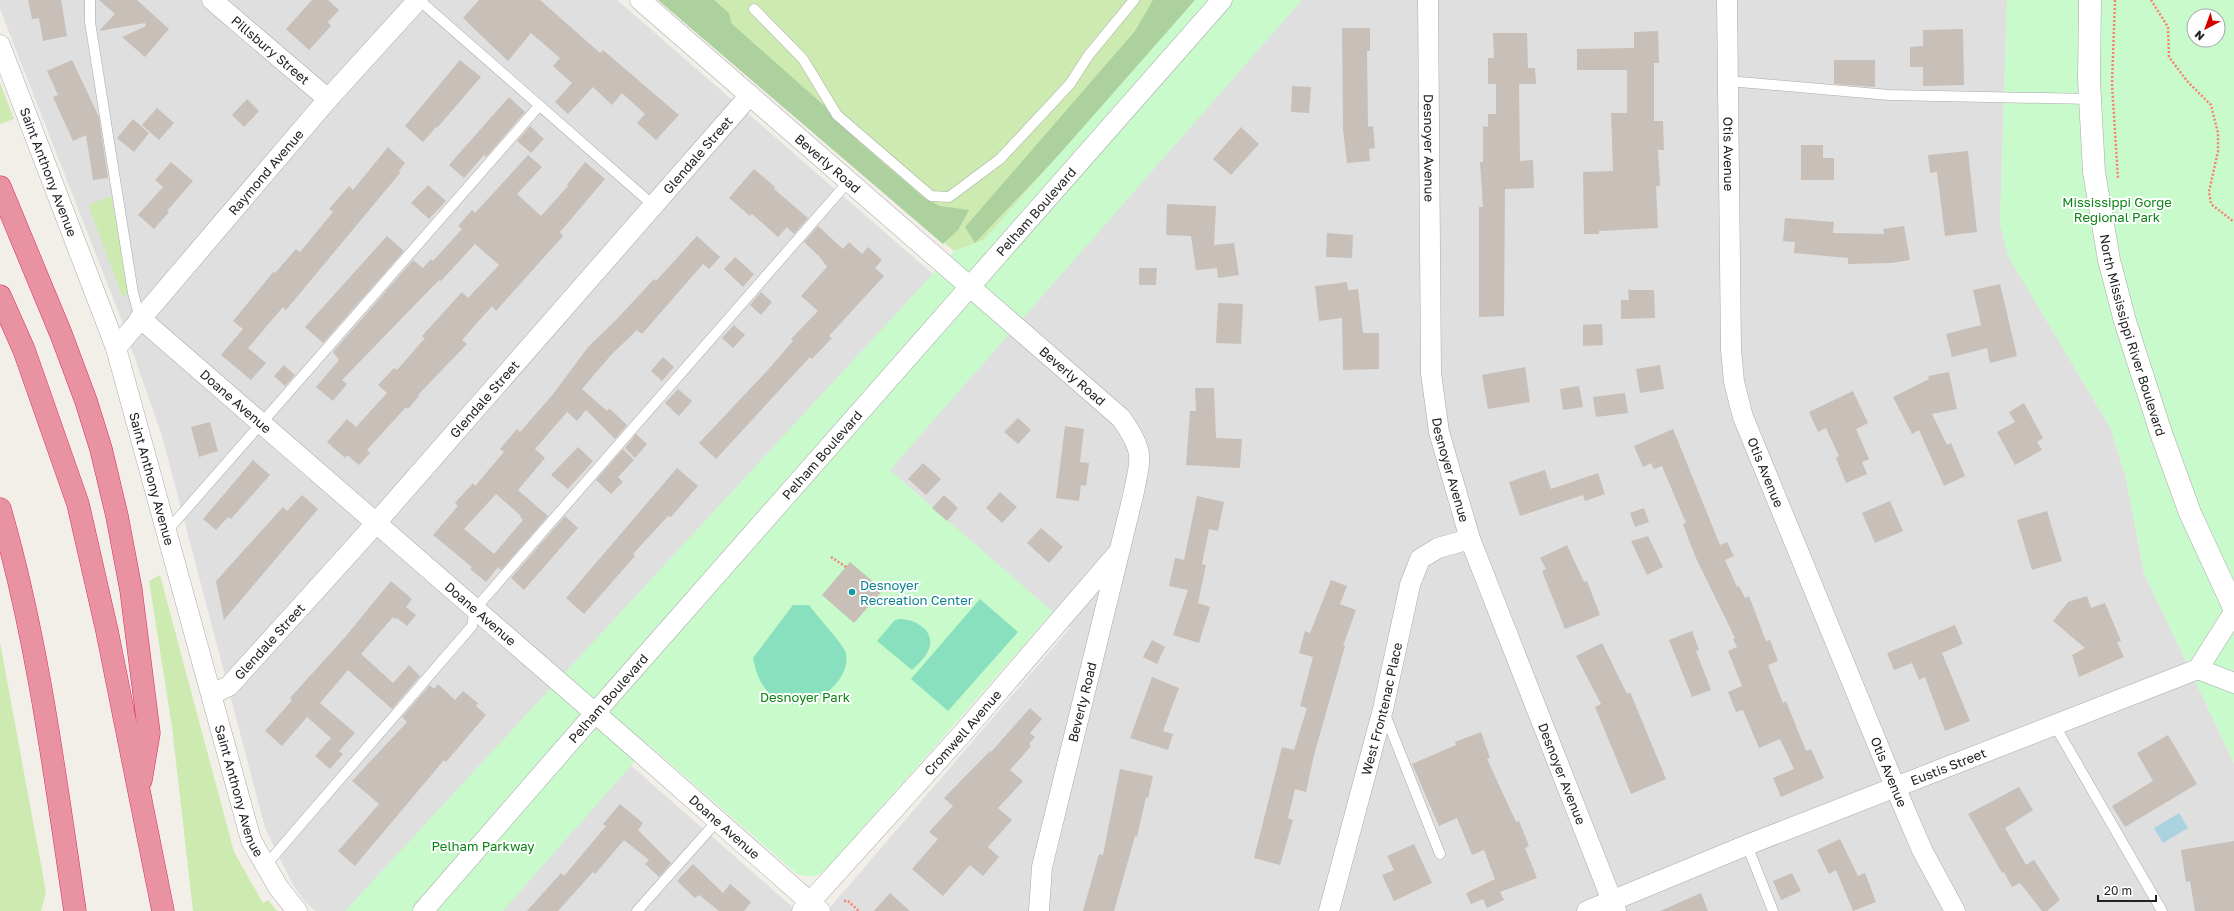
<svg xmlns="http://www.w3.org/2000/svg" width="2234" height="911" viewBox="0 0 2234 911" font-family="'Golos Text',sans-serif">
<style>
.residential{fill:#e0dfdf}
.grass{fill:#cdebb0}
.forest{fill:#add19e}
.park{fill:#c8facc;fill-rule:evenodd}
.pitch{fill:#88e0be}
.water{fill:#aad3df}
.building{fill:#c7bfb8;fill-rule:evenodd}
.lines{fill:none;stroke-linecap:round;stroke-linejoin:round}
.service-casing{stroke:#a9a9a9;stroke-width:11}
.minor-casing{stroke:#a9a9a9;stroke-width:21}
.tertiary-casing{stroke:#a9a9a9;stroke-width:23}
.motorway-casing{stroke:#dc2a67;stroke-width:23}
.path{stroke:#fa8072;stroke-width:2.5;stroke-dasharray:2 2;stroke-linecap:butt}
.service{stroke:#fff;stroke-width:10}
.minor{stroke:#fff;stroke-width:20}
.tertiary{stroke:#fff;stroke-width:22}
.motorway{stroke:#e892a2;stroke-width:22}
.culture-dot{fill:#0f9aa8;stroke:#fff;stroke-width:1.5}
.labels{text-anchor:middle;stroke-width:4;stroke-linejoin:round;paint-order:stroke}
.street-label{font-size:13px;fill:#222;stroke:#fff}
.park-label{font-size:13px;fill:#0c8416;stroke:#fff}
.culture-label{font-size:13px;fill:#0d838f;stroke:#fff;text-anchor:start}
</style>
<rect width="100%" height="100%" fill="#f2efe9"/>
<path class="residential" d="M 0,0 L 617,0 L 948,287 L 571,713 L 797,911 L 316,911 L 306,903 L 293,885 L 265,828 L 162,436 L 120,316 L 0,9 Z
M 1245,0 L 2007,0 L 2000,224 L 2008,256 L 2110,427 L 2126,478 L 2144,573 L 2234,763 L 2234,911 L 827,911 L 1070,628 L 857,442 Z"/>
<path class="grass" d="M 661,0 L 1195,0 L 984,240 L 954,251 Z
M 0,83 L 14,119 L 0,124 Z
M 111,196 L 129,290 L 123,298 L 88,205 Z
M 160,575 L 234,852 L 263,903 L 268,900 L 277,911 L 193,911 L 172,727 L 149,581 Z
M 0,642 L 46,892 L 41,911 L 0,911 Z"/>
<path class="forest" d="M 658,0 L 714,0 L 729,13 L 731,23 L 827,108 L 858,141 L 924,198 L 940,206 L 969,210 L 958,230 L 943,244 Z
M 1153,0 L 1198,0 L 1115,96 L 975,243 L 965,227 L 1135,31 Z"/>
<path class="park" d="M 1195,0 L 1302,0 L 890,470 L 1053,612 L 826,870 C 816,878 808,878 796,873 L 649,745 L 503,911 L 345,911 L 954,251 L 984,240 Z
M 2007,0 L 2234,0 L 2234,763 L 2144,573 L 2126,478 L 2110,427 L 2008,256 L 2000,224 ZM 2194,16 L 2218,16 L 2218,40 L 2194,40 Z"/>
<path class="pitch" d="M 980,599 L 1018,632 L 948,711 L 911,679 Z
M 793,605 L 809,605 C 816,615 842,643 845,651 C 859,688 770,746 753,658 Z
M 898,619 C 914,618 938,631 928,651 C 925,658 917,665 912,670 L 877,641 L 894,621 Z"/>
<path class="water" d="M 2179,813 L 2188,828 L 2163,843 L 2154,828 Z"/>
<path class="building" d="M 28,0 L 61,0 L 67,36 L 43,41 L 39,18 L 32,19 Z
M 99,0 L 137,0 L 169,29 L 145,57 L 122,37 L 146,26 L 145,23 L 99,31 L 115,14 Z
M 312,0 L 328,0 L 339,10 L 328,22 L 331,26 L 309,50 L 286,29 Z
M 479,0 L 540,0 L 600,53 L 603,50 L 679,115 L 656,140 L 637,123 L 645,114 L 622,93 L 612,105 L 593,87 L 568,114 L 555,102 L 572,83 L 553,66 L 560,58 L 531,33 L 508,61 L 463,18 Z
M 1342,28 L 1370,28 L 1370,51 L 1367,51 L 1368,127 L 1373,126 L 1375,148 L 1369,149 L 1370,161 L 1347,163 L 1343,129 Z
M 1963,29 L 1964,85 L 1923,86 L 1923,67 L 1910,67 L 1910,47 L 1923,46 L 1923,30 Z
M 1658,31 L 1659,63 L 1654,63 L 1654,121 L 1663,121 L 1664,150 L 1658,150 L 1660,186 L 1656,186 L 1658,228 L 1599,231 L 1599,234 L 1584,234 L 1583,172 L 1613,171 L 1611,113 L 1627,113 L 1627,70 L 1577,70 L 1577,49 L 1634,48 L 1634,32 Z
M 1493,33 L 1527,33 L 1528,68 L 1535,68 L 1536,84 L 1519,84 L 1520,161 L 1533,160 L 1534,188 L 1505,189 L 1504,316 L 1479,317 L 1479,207 L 1483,207 L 1480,162 L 1483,162 L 1483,126 L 1488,127 L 1488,114 L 1496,114 L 1496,84 L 1488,84 L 1488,58 L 1494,58 Z
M 72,60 L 99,117 L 108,178 L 93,180 L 86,135 L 73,141 L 53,97 L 58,95 L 47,71 Z
M 460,60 L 481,77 L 437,128 L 436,127 L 423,142 L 405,126 Z
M 1834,60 L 1875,60 L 1875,87 L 1834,84 Z
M 1292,86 L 1311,87 L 1309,113 L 1291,112 Z
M 509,97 L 525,112 L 486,157 L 484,155 L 464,178 L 449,165 Z
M 247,99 L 259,111 L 244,127 L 232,115 Z
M 157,108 L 174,123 L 159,140 L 142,125 Z
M 133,119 L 149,133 L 134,152 L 117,138 Z
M 530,126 L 544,139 L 531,153 L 517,141 Z
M 1241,127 L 1259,144 L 1231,175 L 1213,159 Z
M 1801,145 L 1823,145 L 1823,158 L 1834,158 L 1834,180 L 1801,180 Z
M 388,147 L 405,163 L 399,171 L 400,173 L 286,310 L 283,307 L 248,348 L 266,363 L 251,380 L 221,355 L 243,329 L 233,321 L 274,271 L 275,273 L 296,249 L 300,252 L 333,212 L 329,209 L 349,186 L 353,190 Z
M 1968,151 L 1977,232 L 1945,236 L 1937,172 L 1930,173 L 1928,155 Z
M 528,155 L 542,167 L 517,194 L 541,216 L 568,186 L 567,185 L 585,162 L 605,179 L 560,232 L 563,236 L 496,311 L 492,306 L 462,340 L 467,344 L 418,395 L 419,396 L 408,409 L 406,407 L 367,450 L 370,453 L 359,465 L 347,455 L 345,458 L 327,442 L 347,419 L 356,427 L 387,393 L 378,385 L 394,368 L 397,370 L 425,338 L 422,336 L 462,292 L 468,298 L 499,265 L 475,244 L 441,281 L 439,280 L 342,380 L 347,384 L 333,401 L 316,387 L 339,360 L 333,352 L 413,260 L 423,268 L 431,259 L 433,261 L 462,229 L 458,226 L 472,210 L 475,213 Z
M 171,162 L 193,181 L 167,211 L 169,212 L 154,229 L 138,215 L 163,187 L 155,180 Z
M 754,169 L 775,187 L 774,189 L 808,218 L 794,234 L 787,227 L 778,237 L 752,214 L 750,216 L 729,198 Z
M 428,185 L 446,201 L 429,219 L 411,203 Z
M 1167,204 L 1216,206 L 1214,245 L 1234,243 L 1239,275 L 1218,278 L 1217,268 L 1196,270 L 1191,236 L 1166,235 Z
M 1785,218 L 1834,222 L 1833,233 L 1884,234 L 1883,229 L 1904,226 L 1910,260 L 1891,263 L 1848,264 L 1848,258 L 1794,253 L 1795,242 L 1783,241 Z
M 818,226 L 843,249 L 849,242 L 862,254 L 868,247 L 882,260 L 875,268 L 884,276 L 829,336 L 832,338 L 812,359 L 810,357 L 716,459 L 699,443 L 766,372 L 793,341 L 791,339 L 818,311 L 801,296 L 827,267 L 819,256 L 804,242 Z
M 1327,233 L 1353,235 L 1352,258 L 1326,257 Z
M 387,236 L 404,251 L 323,343 L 305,327 Z
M 697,236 L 720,257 L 709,269 L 703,264 L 642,334 L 637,330 L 611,355 L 582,389 L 607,411 L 609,408 L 627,425 L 615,439 L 586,410 L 577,421 L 567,412 L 535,449 L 545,458 L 518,490 L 548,516 L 501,570 L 498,567 L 486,582 L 470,569 L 472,567 L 433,535 L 458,506 L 455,503 L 473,483 L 475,486 L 504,452 L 500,449 L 517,429 L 520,432 L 554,393 L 588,347 L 616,320 L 654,279 L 656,281 ZM 496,494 L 521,516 L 520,517 L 523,520 L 494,554 L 464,529 Z
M 735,257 L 754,274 L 743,287 L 724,269 Z
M 1139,268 L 1157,268 L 1156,285 L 1139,285 Z
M 1347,282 L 1348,290 L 1358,289 L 1363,333 L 1379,333 L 1379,369 L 1343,370 L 1342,318 L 1319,321 L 1315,286 Z
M 2000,284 L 2017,356 L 1990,363 L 1987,348 L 1952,357 L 1946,334 L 1981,325 L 1973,290 Z
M 1628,290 L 1654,290 L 1655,318 L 1621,319 L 1621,300 L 1629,300 Z
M 761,292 L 772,302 L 761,315 L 750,305 Z
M 1218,303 L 1243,304 L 1241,344 L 1216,343 Z
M 1602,324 L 1603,345 L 1583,346 L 1583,325 Z
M 734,325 L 745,335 L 733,348 L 722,338 Z
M 663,357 L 674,367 L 662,381 L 651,371 Z
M 284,365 L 295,375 L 285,386 L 274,376 Z
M 1660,365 L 1664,389 L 1640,393 L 1636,369 Z
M 1525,367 L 1530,402 L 1488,409 L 1482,375 Z
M 1949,372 L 1957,409 L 1932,414 L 1947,445 L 1951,443 L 1965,476 L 1944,486 L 1919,430 L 1912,434 L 1893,397 L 1929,379 L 1928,376 Z
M 1579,386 L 1583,407 L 1563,410 L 1560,389 Z
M 1195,388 L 1214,388 L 1216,438 L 1242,439 L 1240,468 L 1186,465 L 1190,411 L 1196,411 Z
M 678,389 L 692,401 L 679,416 L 665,403 Z
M 1853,391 L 1868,423 L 1856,429 L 1869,459 L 1862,462 L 1867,474 L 1846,483 L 1836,458 L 1839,456 L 1826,428 L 1818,432 L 1809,412 Z
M 1625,393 L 1628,413 L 1596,417 L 1593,397 Z
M 2024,403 L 2043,438 L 2037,442 L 2042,450 L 2015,465 L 1997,432 L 2015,422 L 2009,412 Z
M 1018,418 L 1031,430 L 1018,444 L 1004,432 Z
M 210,422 L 218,451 L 199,457 L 191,427 Z
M 1065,426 L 1084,429 L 1080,462 L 1089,463 L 1086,486 L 1081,485 L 1079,501 L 1056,498 Z
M 1673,429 L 1720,545 L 1727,542 L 1734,556 L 1725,560 L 1737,587 L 1739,586 L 1745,598 L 1749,596 L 1766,641 L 1770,640 L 1778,661 L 1768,665 L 1783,703 L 1786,701 L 1806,751 L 1811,749 L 1824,778 L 1781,797 L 1773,778 L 1794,769 L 1780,739 L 1759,748 L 1743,710 L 1736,712 L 1728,692 L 1742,686 L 1728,651 L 1737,647 L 1733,639 L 1735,638 L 1695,556 L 1683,524 L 1686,523 L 1662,466 L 1654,469 L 1651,463 L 1643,467 L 1634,446 Z
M 636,434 L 647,444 L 635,458 L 625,448 Z
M 578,447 L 593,461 L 568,489 L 551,475 Z
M 623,449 L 634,460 L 618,477 L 623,482 L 611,494 L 596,480 Z
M 253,460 L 270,475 L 231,519 L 228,517 L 216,530 L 203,519 Z
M 923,463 L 941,479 L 926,495 L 908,479 Z
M 677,468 L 698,486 L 671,517 L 668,516 L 633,554 L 635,556 L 584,614 L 566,598 Z
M 1545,470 L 1551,489 L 1598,473 L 1605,494 L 1585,501 L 1583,495 L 1520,516 L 1509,482 Z
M 1000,492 L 1017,507 L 1002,523 L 986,508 Z
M 302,495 L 318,509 L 224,620 L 216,581 L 283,507 L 287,511 Z
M 944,495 L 958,508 L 947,521 L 932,508 Z
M 1197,496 L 1224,502 L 1218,531 L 1209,529 L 1202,564 L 1206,565 L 1198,603 L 1210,607 L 1199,643 L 1173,635 L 1188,590 L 1169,586 L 1175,558 L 1184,560 Z
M 1890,501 L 1903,531 L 1875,543 L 1862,513 Z
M 1644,508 L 1649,522 L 1635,527 L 1630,513 Z
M 2047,511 L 2062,561 L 2032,570 L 2017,520 Z
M 565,516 L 578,528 L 524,590 L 511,578 Z
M 1041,528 L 1063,547 L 1049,563 L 1027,543 Z
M 1648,536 L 1663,567 L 1647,575 L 1631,541 Z
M 1567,545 L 1584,582 L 1587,581 L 1600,615 L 1565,629 L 1542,571 L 1546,569 L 1540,558 Z
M 850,562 L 883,590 L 854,623 L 822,595 Z
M 1331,580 L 1347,586 L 1340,604 L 1356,610 L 1343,646 L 1345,646 L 1314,755 L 1306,792 L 1295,789 L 1288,818 L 1293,820 L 1280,865 L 1254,858 L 1282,747 L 1294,750 L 1307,708 L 1300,706 L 1313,657 L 1299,653 L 1305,631 L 1310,633 Z
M 391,581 L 412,599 L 406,607 L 416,615 L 407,626 L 397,618 L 395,619 L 393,617 L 361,654 L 393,683 L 409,665 L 420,676 L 392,709 L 348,670 L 320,703 L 355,733 L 339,751 L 343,754 L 330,769 L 315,756 L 331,738 L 307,717 L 282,746 L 265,731 L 292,700 L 290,698 L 346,636 Z
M 2087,596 L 2091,608 L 2105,603 L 2121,641 L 2117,642 L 2124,657 L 2079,677 L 2072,655 L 2085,648 L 2053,621 L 2068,602 Z
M 1955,625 L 1963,644 L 1942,653 L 1970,721 L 1945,731 L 1925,677 L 1919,680 L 1912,663 L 1894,670 L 1887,653 Z
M 1692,631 L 1699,650 L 1696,651 L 1711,690 L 1692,697 L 1669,640 Z
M 1152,640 L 1165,647 L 1157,664 L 1143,657 Z
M 1602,643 L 1627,694 L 1630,692 L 1666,779 L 1631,794 L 1595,707 L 1601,704 L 1576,656 Z
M 1152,677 L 1179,688 L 1163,731 L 1173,734 L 1168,750 L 1130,738 Z
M 438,684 L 455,700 L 463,691 L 478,703 L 476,706 L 486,715 L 446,762 L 444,760 L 355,866 L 338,851 L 379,804 L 352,781 L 407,722 L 402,717 L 430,685 L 434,689 Z
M 1030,708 L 1042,719 L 1030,733 L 1035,737 L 1029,744 L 1031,746 L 1010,770 L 1023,781 L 998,808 L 1012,820 L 988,847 L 999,857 L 983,876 L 970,865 L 943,896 L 912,869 L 938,839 L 929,832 L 953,806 L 944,798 L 990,751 L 991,752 Z
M 1481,732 L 1490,758 L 1487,759 L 1516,822 L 1519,821 L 1529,846 L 1525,848 L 1537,878 L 1500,892 L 1504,900 L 1487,908 L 1483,899 L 1471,904 L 1466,893 L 1495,879 L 1484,850 L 1472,855 L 1457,818 L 1439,826 L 1412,764 L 1456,745 L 1455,742 Z
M 2168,735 L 2197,784 L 2125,827 L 2112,806 L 2153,781 L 2137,753 Z
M 1120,769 L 1153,776 L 1148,798 L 1146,797 L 1137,837 L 1135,836 L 1114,911 L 1083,911 L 1099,854 L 1103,855 Z
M 2019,787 L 2033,810 L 2005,828 L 2026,865 L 2034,860 L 2060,900 L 2047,911 L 2042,911 L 2020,883 L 2012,887 L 2004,872 L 2002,873 L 1968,814 Z
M 620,804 L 643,823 L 638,830 L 671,863 L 659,877 L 645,864 L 649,860 L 624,840 L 595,874 L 593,872 L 558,911 L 527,911 L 561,873 L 564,876 L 606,826 L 603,824 Z
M 1840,839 L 1858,876 L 1865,873 L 1876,902 L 1853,911 L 1836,870 L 1829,874 L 1817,850 Z
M 2234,841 L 2234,911 L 2195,911 L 2190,881 L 2186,882 L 2181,850 Z
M 1414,844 L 1432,883 L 1394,901 L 1382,875 L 1394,870 L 1387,856 Z
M 693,864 L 723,893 L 730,884 L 751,902 L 744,911 L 719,911 L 699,895 L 695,898 L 677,881 Z
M 1792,873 L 1801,891 L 1781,900 L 1773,881 Z
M 890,893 L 910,911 L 874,911 Z
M 1701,893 L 1708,911 L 1660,911 Z"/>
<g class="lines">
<g class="service-casing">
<path id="service" d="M 90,0 L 90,22 L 133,293 L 140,318
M 419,0 L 653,205
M 754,9 L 803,59 L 837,115 L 931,196 L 949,197 L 1000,159 L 1070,84 L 1088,56 L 1134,0
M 1728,81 L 1889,95 L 2090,99
M 167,531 L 539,106
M 1384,712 L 1440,854
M 2054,724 L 2162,911
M 1747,845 L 1773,911
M 265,866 L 472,626 L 475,609 L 848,182
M 637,911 L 718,820"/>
</g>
<g class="minor-casing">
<g id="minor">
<path id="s1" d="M 212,0 L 328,99"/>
<path id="s2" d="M 640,0 L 1121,418 C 1145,452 1141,457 1133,496 L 1042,867 L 1039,911"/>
<path id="s3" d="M 1428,0 L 1431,373 L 1439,432 L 1470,539 L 1616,911"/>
<path id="s4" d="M 1727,0 L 1731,349 L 1734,382 L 1743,417 L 1896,789 L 1922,850 L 1955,911"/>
<path id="s5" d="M 0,45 L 116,348 L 251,840 L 278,887 L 297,911"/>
<path id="s6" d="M 140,318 L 633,746 L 820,911"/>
<path id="s7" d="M 116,348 L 328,99 L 418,0"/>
<path d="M 2198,669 L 2234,683"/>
<path id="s8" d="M 212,694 L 229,686 L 362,539 L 750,95"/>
<path id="s9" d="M 423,911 L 609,697 L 1222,0"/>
<path id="s10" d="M 802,911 L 962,734 L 1117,554"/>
<path id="s11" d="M 1329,911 L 1383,709 L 1410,585 L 1420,559 L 1438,548 L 1470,539"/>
<path id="s12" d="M 1587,911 L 1747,845 L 2198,669 L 2234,612"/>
</g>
</g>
<g class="tertiary-casing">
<g id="tertiary">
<path id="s13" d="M 2090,0 L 2089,80 L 2094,172 L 2109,260 L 2125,321 L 2161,433 L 2190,513 L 2234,608"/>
</g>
</g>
<g class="motorway-casing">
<path id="motorway" d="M 0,187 L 61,334 L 86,401 L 101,449 L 117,516 L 131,590 L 149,733 L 141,780
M 0,296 L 24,350 L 78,504 L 107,631 L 163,911
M 0,509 C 38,640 55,776 75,911"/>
</g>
<path class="path" d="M 2115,0 L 2112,84 L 2118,179
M 2151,0 L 2168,27 L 2169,57 L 2187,81 L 2211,105 L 2218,133 L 2218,151 L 2209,192 L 2211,204 L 2234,222
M 831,557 L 846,567
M 844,901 L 848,901 L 859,911"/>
<use href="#service" class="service"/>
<use href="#minor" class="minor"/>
<use href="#tertiary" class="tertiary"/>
<use href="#motorway" class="motorway"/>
</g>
<circle class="culture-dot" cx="852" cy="592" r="4"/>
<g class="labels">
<g class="street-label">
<text dy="5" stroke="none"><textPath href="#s1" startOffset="77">Pillsbury Street</textPath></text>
<text dy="5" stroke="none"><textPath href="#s3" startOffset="148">Desnoyer Avenue</textPath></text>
<text dy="5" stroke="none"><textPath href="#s4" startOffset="154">Otis Avenue</textPath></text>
<text dy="5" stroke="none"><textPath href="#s8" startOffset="727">Glendale Street</textPath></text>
<text dy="5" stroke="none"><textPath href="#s2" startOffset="249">Beverly Road</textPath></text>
<text dy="5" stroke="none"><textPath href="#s5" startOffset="136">Saint Anthony Avenue</textPath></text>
<text dy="5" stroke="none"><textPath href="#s7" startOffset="231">Raymond Avenue</textPath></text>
<text dy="5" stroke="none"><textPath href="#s9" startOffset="930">Pelham Boulevard</textPath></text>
<text dy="5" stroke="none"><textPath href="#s13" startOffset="340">North Mississippi River Boulevard</textPath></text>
<text dy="5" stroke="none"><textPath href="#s2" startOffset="573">Beverly Road</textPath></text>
<text dy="5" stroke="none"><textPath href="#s8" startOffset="403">Glendale Street</textPath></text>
<text dy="5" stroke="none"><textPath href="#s6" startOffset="127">Doane Avenue</textPath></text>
<text dy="5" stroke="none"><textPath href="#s9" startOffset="606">Pelham Boulevard</textPath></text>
<text dy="5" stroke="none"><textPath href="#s3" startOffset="472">Desnoyer Avenue</textPath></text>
<text dy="5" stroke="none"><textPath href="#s4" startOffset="478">Otis Avenue</textPath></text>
<text dy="5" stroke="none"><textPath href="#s5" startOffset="460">Saint Anthony Avenue</textPath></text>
<text dy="5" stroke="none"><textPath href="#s6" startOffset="451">Doane Avenue</textPath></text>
<text dy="5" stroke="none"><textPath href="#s8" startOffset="79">Glendale Street</textPath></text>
<text dy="5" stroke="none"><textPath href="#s9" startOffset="282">Pelham Boulevard</textPath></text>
<text transform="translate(1082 702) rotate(-76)" y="5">Beverly Road</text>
<text dy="5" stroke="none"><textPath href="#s11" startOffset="209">West Frontenac Place</textPath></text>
<text dy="5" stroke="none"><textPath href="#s10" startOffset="240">Cromwell Avenue</textPath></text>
<text dy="5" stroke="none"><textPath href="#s12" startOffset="389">Eustis Street</textPath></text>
<text dy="5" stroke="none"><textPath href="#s4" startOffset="802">Otis Avenue</textPath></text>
<text dy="5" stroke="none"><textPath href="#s3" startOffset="796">Desnoyer Avenue</textPath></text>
<text dy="5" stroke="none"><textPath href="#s5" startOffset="784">Saint Anthony Avenue</textPath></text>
<text dy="5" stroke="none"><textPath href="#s6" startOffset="775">Doane Avenue</textPath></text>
</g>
<g class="park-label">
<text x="2117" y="207">Mississippi Gorge<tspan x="2117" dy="15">Regional Park</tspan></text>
<text x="805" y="702">Desnoyer Park</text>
<text x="483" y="851">Pelham Parkway</text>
</g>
<g class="culture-label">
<text x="860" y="590">Desnoyer<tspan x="860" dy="15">Recreation Center</tspan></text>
</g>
</g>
<g transform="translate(2206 28) rotate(221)"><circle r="19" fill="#ffffff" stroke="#a7a7a7"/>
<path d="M0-3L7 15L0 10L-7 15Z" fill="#d40000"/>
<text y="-6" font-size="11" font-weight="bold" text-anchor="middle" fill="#222222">N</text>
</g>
<path d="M2098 895v6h58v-6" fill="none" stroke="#222222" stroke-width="2"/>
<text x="2104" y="895" font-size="12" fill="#222222" stroke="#ffffff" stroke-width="3" paint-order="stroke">20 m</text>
</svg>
